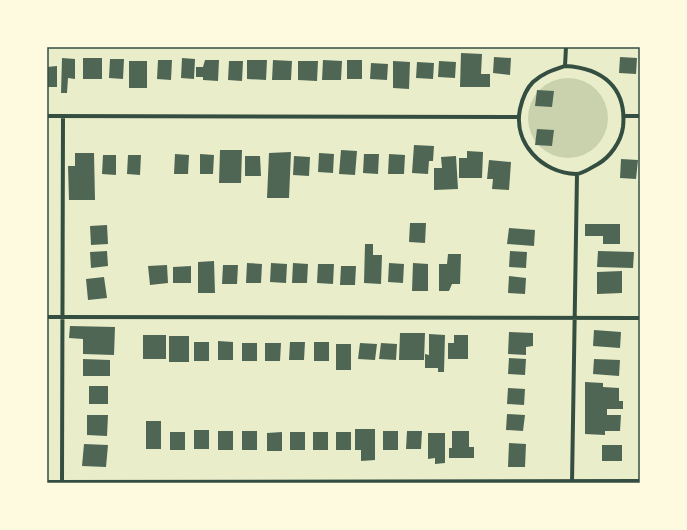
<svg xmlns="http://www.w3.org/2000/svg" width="687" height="530" viewBox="0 0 687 530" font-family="Mulish,sans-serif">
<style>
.green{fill:#cad2ad}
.building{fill:#4f6655}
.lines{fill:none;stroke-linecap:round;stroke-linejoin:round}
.minor{stroke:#344e41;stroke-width:4}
.neatline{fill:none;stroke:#344e41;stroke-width:1.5}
</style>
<rect width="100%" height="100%" fill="#e9edc9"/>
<path class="green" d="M528 118a40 40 0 1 1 80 0a40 40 0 1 1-80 0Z"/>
<path class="building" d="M 461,53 L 482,54 L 481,74 L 490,74 L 490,87 L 460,87 Z
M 494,57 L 511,58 L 510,75 L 493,73 Z
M 620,57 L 637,58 L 636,74 L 619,73 Z
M 62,58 L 75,59 L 75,79 L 68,78 L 67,93 L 61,93 Z
M 83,58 L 102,58 L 102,79 L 83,79 Z
M 182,58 L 195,59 L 194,79 L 181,78 Z
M 110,59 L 124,59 L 123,79 L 109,78 Z
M 158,60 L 172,60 L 171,80 L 157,79 Z
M 205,60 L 219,60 L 218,81 L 203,80 L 203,77 L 196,77 L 196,67 L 203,67 Z
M 247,60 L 267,60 L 266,80 L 247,79 Z
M 273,60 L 292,61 L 291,80 L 272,80 Z
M 323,60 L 342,61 L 341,80 L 322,80 Z
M 347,60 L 362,60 L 362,79 L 347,79 Z
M 129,61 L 147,61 L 147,88 L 129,88 Z
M 229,61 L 243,61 L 242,81 L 228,80 Z
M 298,61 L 318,61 L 317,81 L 298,80 Z
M 393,61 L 410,62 L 409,89 L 393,88 Z
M 439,61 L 456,62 L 455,78 L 438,77 Z
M 417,62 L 434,63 L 433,79 L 416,78 Z
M 371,63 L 388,64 L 387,80 L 370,79 Z
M 57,66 L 57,87 L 47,87 L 47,67 Z
M 537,90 L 554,91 L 552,107 L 535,106 Z
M 537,129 L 554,130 L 552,146 L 535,145 Z
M 414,145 L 434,146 L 433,161 L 429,161 L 428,174 L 412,173 Z
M 220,150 L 242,150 L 241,183 L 219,183 Z
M 341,150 L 357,151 L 355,175 L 339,174 Z
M 467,151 L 483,152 L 482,178 L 459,178 L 459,158 L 467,158 Z
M 291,152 L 289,198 L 267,198 L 269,153 Z
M 75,153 L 94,153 L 95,200 L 69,200 L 68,166 L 75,166 Z
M 319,153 L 334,154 L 333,173 L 318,172 Z
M 175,154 L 189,155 L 188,174 L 174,174 Z
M 200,154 L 214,155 L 213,174 L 200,174 Z
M 364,154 L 379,154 L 378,174 L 363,173 Z
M 389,154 L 405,155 L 404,174 L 388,174 Z
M 103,155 L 116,155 L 116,175 L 102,174 Z
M 128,155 L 141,155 L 140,175 L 127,174 Z
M 245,156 L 260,156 L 261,176 L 245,176 Z
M 294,156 L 310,157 L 309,176 L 293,175 Z
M 456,156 L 458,189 L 434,190 L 434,168 L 442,168 L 441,157 Z
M 621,159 L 638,160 L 636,179 L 620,178 Z
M 489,160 L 511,162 L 509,190 L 492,189 L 493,179 L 487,179 Z
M 410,223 L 426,223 L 425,243 L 409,242 Z
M 585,224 L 620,224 L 620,244 L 603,244 L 603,236 L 585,236 Z
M 107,225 L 108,244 L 91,245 L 90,226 Z
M 509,228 L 535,230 L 534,246 L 507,244 Z
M 365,244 L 373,244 L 373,255 L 382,255 L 381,284 L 364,283 Z
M 107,251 L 108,266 L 91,268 L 90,252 Z
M 510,251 L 527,252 L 526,268 L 509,267 Z
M 598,251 L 634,252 L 633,268 L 597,267 Z
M 448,254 L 461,254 L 460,284 L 452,284 L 449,291 L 439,291 L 439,264 L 447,264 Z
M 214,261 L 215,293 L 198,293 L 198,262 Z
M 247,263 L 262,264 L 261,283 L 246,283 Z
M 271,263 L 287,264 L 286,283 L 270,282 Z
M 293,263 L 308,264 L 307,283 L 292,283 Z
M 389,263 L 404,264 L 403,283 L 388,282 Z
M 413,263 L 428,264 L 428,291 L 412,291 Z
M 318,264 L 334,264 L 333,284 L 317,283 Z
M 167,265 L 168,283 L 150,285 L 148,266 Z
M 223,265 L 238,265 L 237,284 L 222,284 Z
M 191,266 L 191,283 L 173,283 L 173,267 Z
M 341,266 L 356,266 L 355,285 L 340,285 Z
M 622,271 L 622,293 L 597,294 L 597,272 Z
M 509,276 L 526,278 L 525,294 L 508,293 Z
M 104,277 L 107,298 L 88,300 L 86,279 Z
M 70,326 L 115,327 L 114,355 L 83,354 L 83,339 L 69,338 Z
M 594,330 L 621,332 L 620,348 L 593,346 Z
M 509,332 L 533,333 L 533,346 L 526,347 L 526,355 L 508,354 Z
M 400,333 L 425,333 L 424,360 L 399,360 Z
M 429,334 L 445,335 L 444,372 L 438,372 L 438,368 L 425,368 L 425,354 L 429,355 Z
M 143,335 L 166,335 L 166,359 L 143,359 Z
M 454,335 L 468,335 L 468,359 L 448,359 L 448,343 L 454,343 Z
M 169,336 L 189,336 L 189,362 L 169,362 Z
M 218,341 L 233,342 L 233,360 L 218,360 Z
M 194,342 L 209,342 L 209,361 L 194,361 Z
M 290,342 L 305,342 L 304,360 L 289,360 Z
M 314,342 L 329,342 L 329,361 L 314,361 Z
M 242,343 L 257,343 L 257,361 L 242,361 Z
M 265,343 L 281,343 L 280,361 L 265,361 Z
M 360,343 L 377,344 L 375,360 L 358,359 Z
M 381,343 L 397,344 L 396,360 L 379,359 Z
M 336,344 L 351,344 L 351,370 L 336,370 Z
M 509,358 L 526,359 L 525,375 L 508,374 Z
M 83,359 L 110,360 L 110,376 L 83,376 Z
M 594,359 L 620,360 L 619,376 L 593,374 Z
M 585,382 L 603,383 L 603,387 L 619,388 L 619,401 L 623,401 L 623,409 L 602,409 L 607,409 L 607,415 L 621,415 L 620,431 L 605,431 L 605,435 L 585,434 Z
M 89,386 L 108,386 L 108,404 L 89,404 Z
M 508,388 L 525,389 L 524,405 L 507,404 Z
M 507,414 L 525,415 L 523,431 L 506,430 Z
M 87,415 L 108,415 L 107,436 L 87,435 Z
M 146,421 L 161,421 L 161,449 L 146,449 Z
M 355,429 L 375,429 L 375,460 L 361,461 L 361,450 L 355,450 Z
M 194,430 L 209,430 L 209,449 L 194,449 Z
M 218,431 L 233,431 L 233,450 L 218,450 Z
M 242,431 L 257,431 L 257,450 L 242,450 Z
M 383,431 L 398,431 L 398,450 L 383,450 Z
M 407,431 L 422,431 L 421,449 L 406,449 Z
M 452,431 L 469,431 L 469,447 L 474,447 L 474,458 L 449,458 L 449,448 L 452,448 Z
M 170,432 L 185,432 L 185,450 L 170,450 Z
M 282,432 L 282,451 L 267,451 L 267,433 Z
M 290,432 L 305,432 L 305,450 L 290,450 Z
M 313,432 L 328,432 L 328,450 L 313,450 Z
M 336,432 L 351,432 L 351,450 L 336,450 Z
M 428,433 L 445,433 L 445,463 L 435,464 L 435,458 L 428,459 Z
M 509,443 L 526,444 L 525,467 L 508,467 Z
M 84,444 L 108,445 L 106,467 L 82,466 Z
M 602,445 L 622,445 L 622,461 L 602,461 Z"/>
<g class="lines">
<path class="minor" d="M 565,66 C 603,68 627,88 623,127 C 621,142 610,157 598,164 C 592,167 583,174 576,174 C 542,173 513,143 520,109 C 522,100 526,89 533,82 C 543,73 553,70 565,66 Z
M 565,66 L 566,47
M 47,116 L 519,117
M 624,116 L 640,116
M 47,317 L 640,318
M 47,482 L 640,481
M 62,483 L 63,117
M 572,483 L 577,174"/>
</g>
<rect width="687" height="530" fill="none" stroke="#fefae0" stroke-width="96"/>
<rect x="48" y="48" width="591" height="434" class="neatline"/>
</svg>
